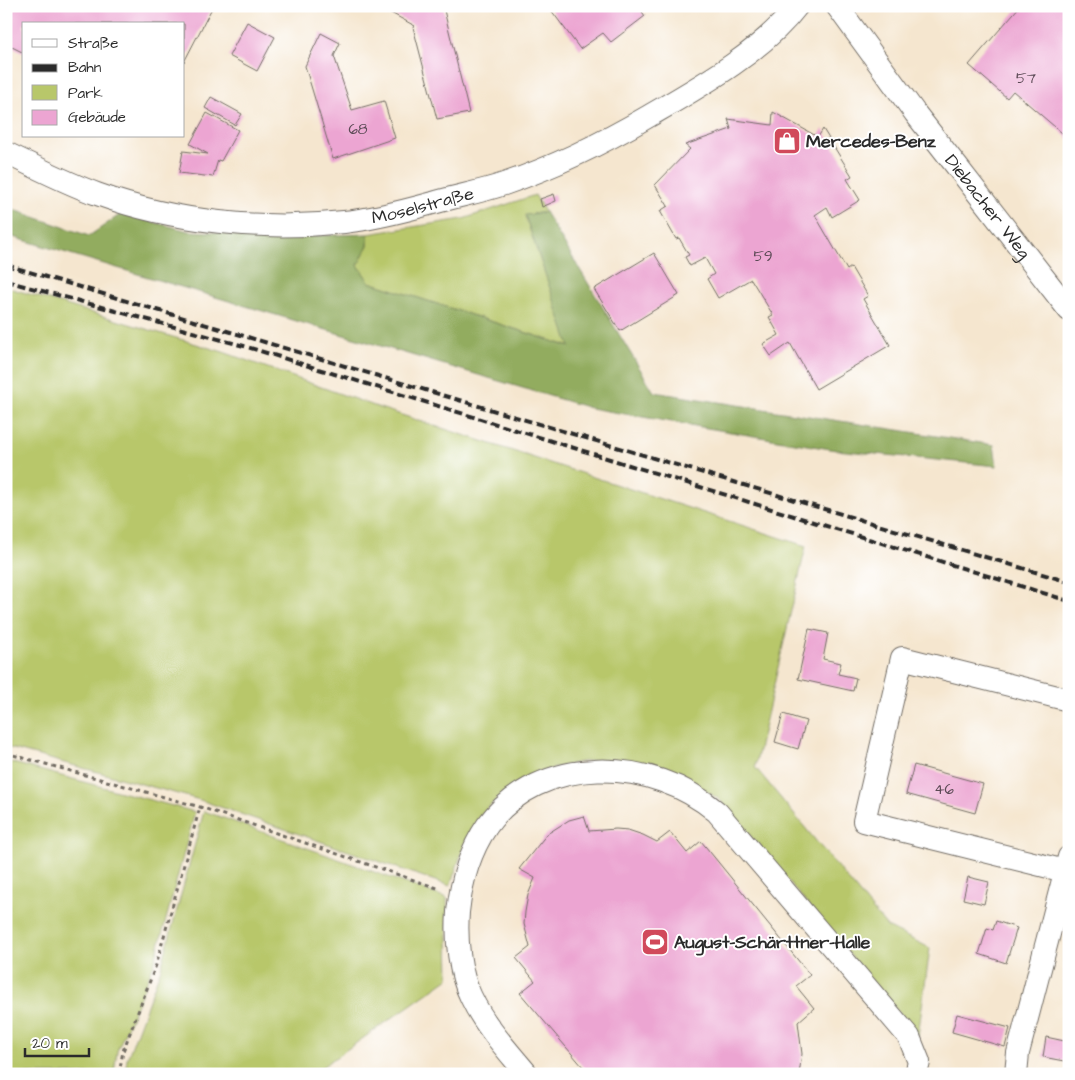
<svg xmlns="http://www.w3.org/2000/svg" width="1075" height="1080" viewBox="0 0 1075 1080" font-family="'Architects Daughter',sans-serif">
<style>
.green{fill:#b8c76a;stroke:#72794a}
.forest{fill:#92ac5e;stroke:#5e6c44}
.building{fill:#eca5d2}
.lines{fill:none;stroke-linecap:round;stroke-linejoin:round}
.minor-casing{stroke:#726c64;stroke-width:24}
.path{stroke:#726c64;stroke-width:3;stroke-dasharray:4 4;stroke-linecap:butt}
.minor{stroke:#fff;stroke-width:22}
.rail{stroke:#2b2b2b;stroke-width:4;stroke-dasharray:8 4;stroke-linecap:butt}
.labels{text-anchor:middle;stroke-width:4;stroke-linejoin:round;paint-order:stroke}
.number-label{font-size:15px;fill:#5b4a55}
.poi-label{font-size:18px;font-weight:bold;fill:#2b2b2b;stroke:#fff;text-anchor:start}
.street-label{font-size:18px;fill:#2b2b2b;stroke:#fff}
</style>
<rect width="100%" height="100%" fill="#fff"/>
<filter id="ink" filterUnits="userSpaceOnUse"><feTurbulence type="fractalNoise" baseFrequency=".02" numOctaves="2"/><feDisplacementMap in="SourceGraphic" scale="10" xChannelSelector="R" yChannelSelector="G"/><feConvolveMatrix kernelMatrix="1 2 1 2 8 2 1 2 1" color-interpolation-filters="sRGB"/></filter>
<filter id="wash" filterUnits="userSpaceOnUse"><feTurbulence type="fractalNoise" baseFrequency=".0096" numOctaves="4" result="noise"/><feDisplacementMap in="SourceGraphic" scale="20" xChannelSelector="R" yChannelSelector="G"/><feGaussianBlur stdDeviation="1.12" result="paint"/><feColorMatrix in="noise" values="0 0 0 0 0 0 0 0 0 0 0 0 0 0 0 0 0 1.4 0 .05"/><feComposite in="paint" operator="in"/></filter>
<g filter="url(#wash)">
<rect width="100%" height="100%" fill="#f5e6cf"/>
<path class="green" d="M 535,195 L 545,212 L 525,216 L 571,347 L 369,282 L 358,265 L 368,245 L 368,234 L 463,219 Z
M 6,287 L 223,352 L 380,408 L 806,546 L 755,767 L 887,927 L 930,948 L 918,1036 L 720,800 C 671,766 625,751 566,765 C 543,770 523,778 505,793 C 495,801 483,811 476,822 C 464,842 458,865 450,886 L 200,800 L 6,747 Z
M 6,761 L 195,812 L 154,964 L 117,1051 L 114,1074 L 6,1074 Z
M 204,811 L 447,898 L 449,978 L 312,1074 L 125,1074 L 127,1059 L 161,968 Z"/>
<path class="forest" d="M 6,207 L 89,236 L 121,214 L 189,231 L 301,236 L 368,234 L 368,245 L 358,265 L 369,282 L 570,347 L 525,215 L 545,212 L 654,392 L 994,445 L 997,466 L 836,450 L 590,408 L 6,235 Z"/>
<g id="blocks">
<path class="building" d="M 6,6 L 213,6 L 184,62 L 184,24 L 24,24 L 24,53 L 6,44 L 6,22 L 10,15 L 6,13 Z
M 378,6 L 443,6 L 469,113 L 437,119 L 413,27 L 415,26 Z
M 548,6 L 638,6 L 645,16 L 611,42 L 603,33 L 580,49 Z
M 1020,6 L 1069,6 L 1069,139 L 1013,91 L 1007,98 L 969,65 Z
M 247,22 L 275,37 L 257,71 L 229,56 Z
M 321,33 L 340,43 L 334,56 L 352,110 L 384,101 L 395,138 L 333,159 L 305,66 Z
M 211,97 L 242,114 L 235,125 L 205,108 Z
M 773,112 L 818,137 L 823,129 L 852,176 L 847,179 L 860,200 L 832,217 L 827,207 L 815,215 L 847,270 L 851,267 L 868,296 L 863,299 L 890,345 L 816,389 L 790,343 L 771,356 L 763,344 L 779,335 L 769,317 L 773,315 L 751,279 L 718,298 L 707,279 L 714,274 L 705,258 L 690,266 L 685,257 L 689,255 L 679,238 L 676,239 L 660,211 L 668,206 L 655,185 L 690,149 L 685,145 L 731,129 L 728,119 L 772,125 Z
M 207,113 L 238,130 L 221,161 L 218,160 L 213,177 L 179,173 L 183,151 L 208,154 L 190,144 Z
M 554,194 L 556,201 L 542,207 L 540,199 Z
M 654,253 L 679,295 L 620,331 L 594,289 Z
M 809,629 L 828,633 L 823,659 L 841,663 L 838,674 L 856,678 L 853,691 L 798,679 Z
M 783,714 L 806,721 L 798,749 L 775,742 Z
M 914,765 L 983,784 L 975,813 L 906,794 Z
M 584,816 L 589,831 L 616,829 L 628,830 L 643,835 L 657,842 L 670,832 L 687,853 L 701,841 L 810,975 L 796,986 L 814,1008 L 798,1022 L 802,1054 L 799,1074 L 589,1074 L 520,993 L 535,981 L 516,958 L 530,947 L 524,924 L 525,912 L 528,895 L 535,878 L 519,869 L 547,834 L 569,820 Z
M 968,877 L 989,882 L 984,904 L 963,899 Z
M 996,921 L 1017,928 L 1006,963 L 979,954 L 987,928 L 993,930 Z
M 957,1014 L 1010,1028 L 1005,1047 L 952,1032 Z
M 1046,1037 L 1069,1042 L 1069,1062 L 1043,1057 Z"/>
</g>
</g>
<g filter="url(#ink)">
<use href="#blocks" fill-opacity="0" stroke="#726c64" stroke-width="1"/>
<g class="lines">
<g class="minor-casing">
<g id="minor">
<path id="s1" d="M 837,6 L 915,113 L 1069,310"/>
<path id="s2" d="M 6,153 C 36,167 66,183 97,194 C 174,222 263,231 344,222 C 374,219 404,211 433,203 C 456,196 481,192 504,184 C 554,167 603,143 649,116 C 699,87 762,52 797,6"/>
<path d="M 1065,871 L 864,821 L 902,658 L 1069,700"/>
<path d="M 527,1074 C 507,1050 484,1025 471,997 C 459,973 456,939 458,912 C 461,883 470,851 487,826 C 540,752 653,757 717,812 L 909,1037 L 919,1062 L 916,1074"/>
<path d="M 1016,1074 L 1018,1053 L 1069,857"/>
</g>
</g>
<path class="path" d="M 6,753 L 200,807 L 440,889
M 119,1074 L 123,1051 L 156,965 L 200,807"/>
<use href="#minor" class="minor"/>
<path class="rail" d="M 6,265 L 1069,582
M 6,281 L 244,346 L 1069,601"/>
</g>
</g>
<defs>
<g id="shop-square" transform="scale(1.4375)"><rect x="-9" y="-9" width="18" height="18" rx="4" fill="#d1495b" stroke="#fff"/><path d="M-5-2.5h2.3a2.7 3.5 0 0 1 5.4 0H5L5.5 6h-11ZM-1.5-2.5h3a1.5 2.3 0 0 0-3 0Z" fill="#fff"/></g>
<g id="stadium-square" transform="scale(1.4375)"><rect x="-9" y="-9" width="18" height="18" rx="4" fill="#d1495b" stroke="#fff"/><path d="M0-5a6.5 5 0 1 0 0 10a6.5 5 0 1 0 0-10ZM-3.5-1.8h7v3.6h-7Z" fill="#fff"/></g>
</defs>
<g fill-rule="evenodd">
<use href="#shop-square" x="787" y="141"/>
<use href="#stadium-square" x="655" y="942"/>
</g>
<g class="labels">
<g class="number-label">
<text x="1026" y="83">57</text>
<text x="358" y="134">68</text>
<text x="763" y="261">59</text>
<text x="944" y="794">46</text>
</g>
<g class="poi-label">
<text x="806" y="147">Mercedes-Benz</text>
<text x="674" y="948">August-Schärttner-Halle</text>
</g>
<g class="street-label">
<text dy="6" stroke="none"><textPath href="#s2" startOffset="431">Moselstraße</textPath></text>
<text dy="6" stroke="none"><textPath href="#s1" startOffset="251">Diebacher Weg</textPath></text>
</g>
</g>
<rect width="1075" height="1080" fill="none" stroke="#fff" stroke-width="25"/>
<rect x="22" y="22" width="162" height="115" fill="#ffffff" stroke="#aaaaaa"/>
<rect x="32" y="39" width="25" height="8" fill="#ffffff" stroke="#aaaaaa"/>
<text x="68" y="48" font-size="15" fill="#2b2b2b">Straße</text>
<rect x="32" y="64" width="25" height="8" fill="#2b2b2b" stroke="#aaaaaa"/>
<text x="68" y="72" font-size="15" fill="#2b2b2b">Bahn</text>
<rect x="32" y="85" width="25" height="15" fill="#b8c76a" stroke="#aaaaaa"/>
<text x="68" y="98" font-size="15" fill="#2b2b2b">Park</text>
<rect x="32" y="110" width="25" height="15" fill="#eca5d2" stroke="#aaaaaa"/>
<text x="68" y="122" font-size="15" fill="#2b2b2b">Gebäude</text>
<path d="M25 1048v8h64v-8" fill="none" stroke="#2b2b2b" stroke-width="2.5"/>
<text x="32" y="1048" font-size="15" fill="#2b2b2b" stroke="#ffffff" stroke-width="4" paint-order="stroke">20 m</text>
</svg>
